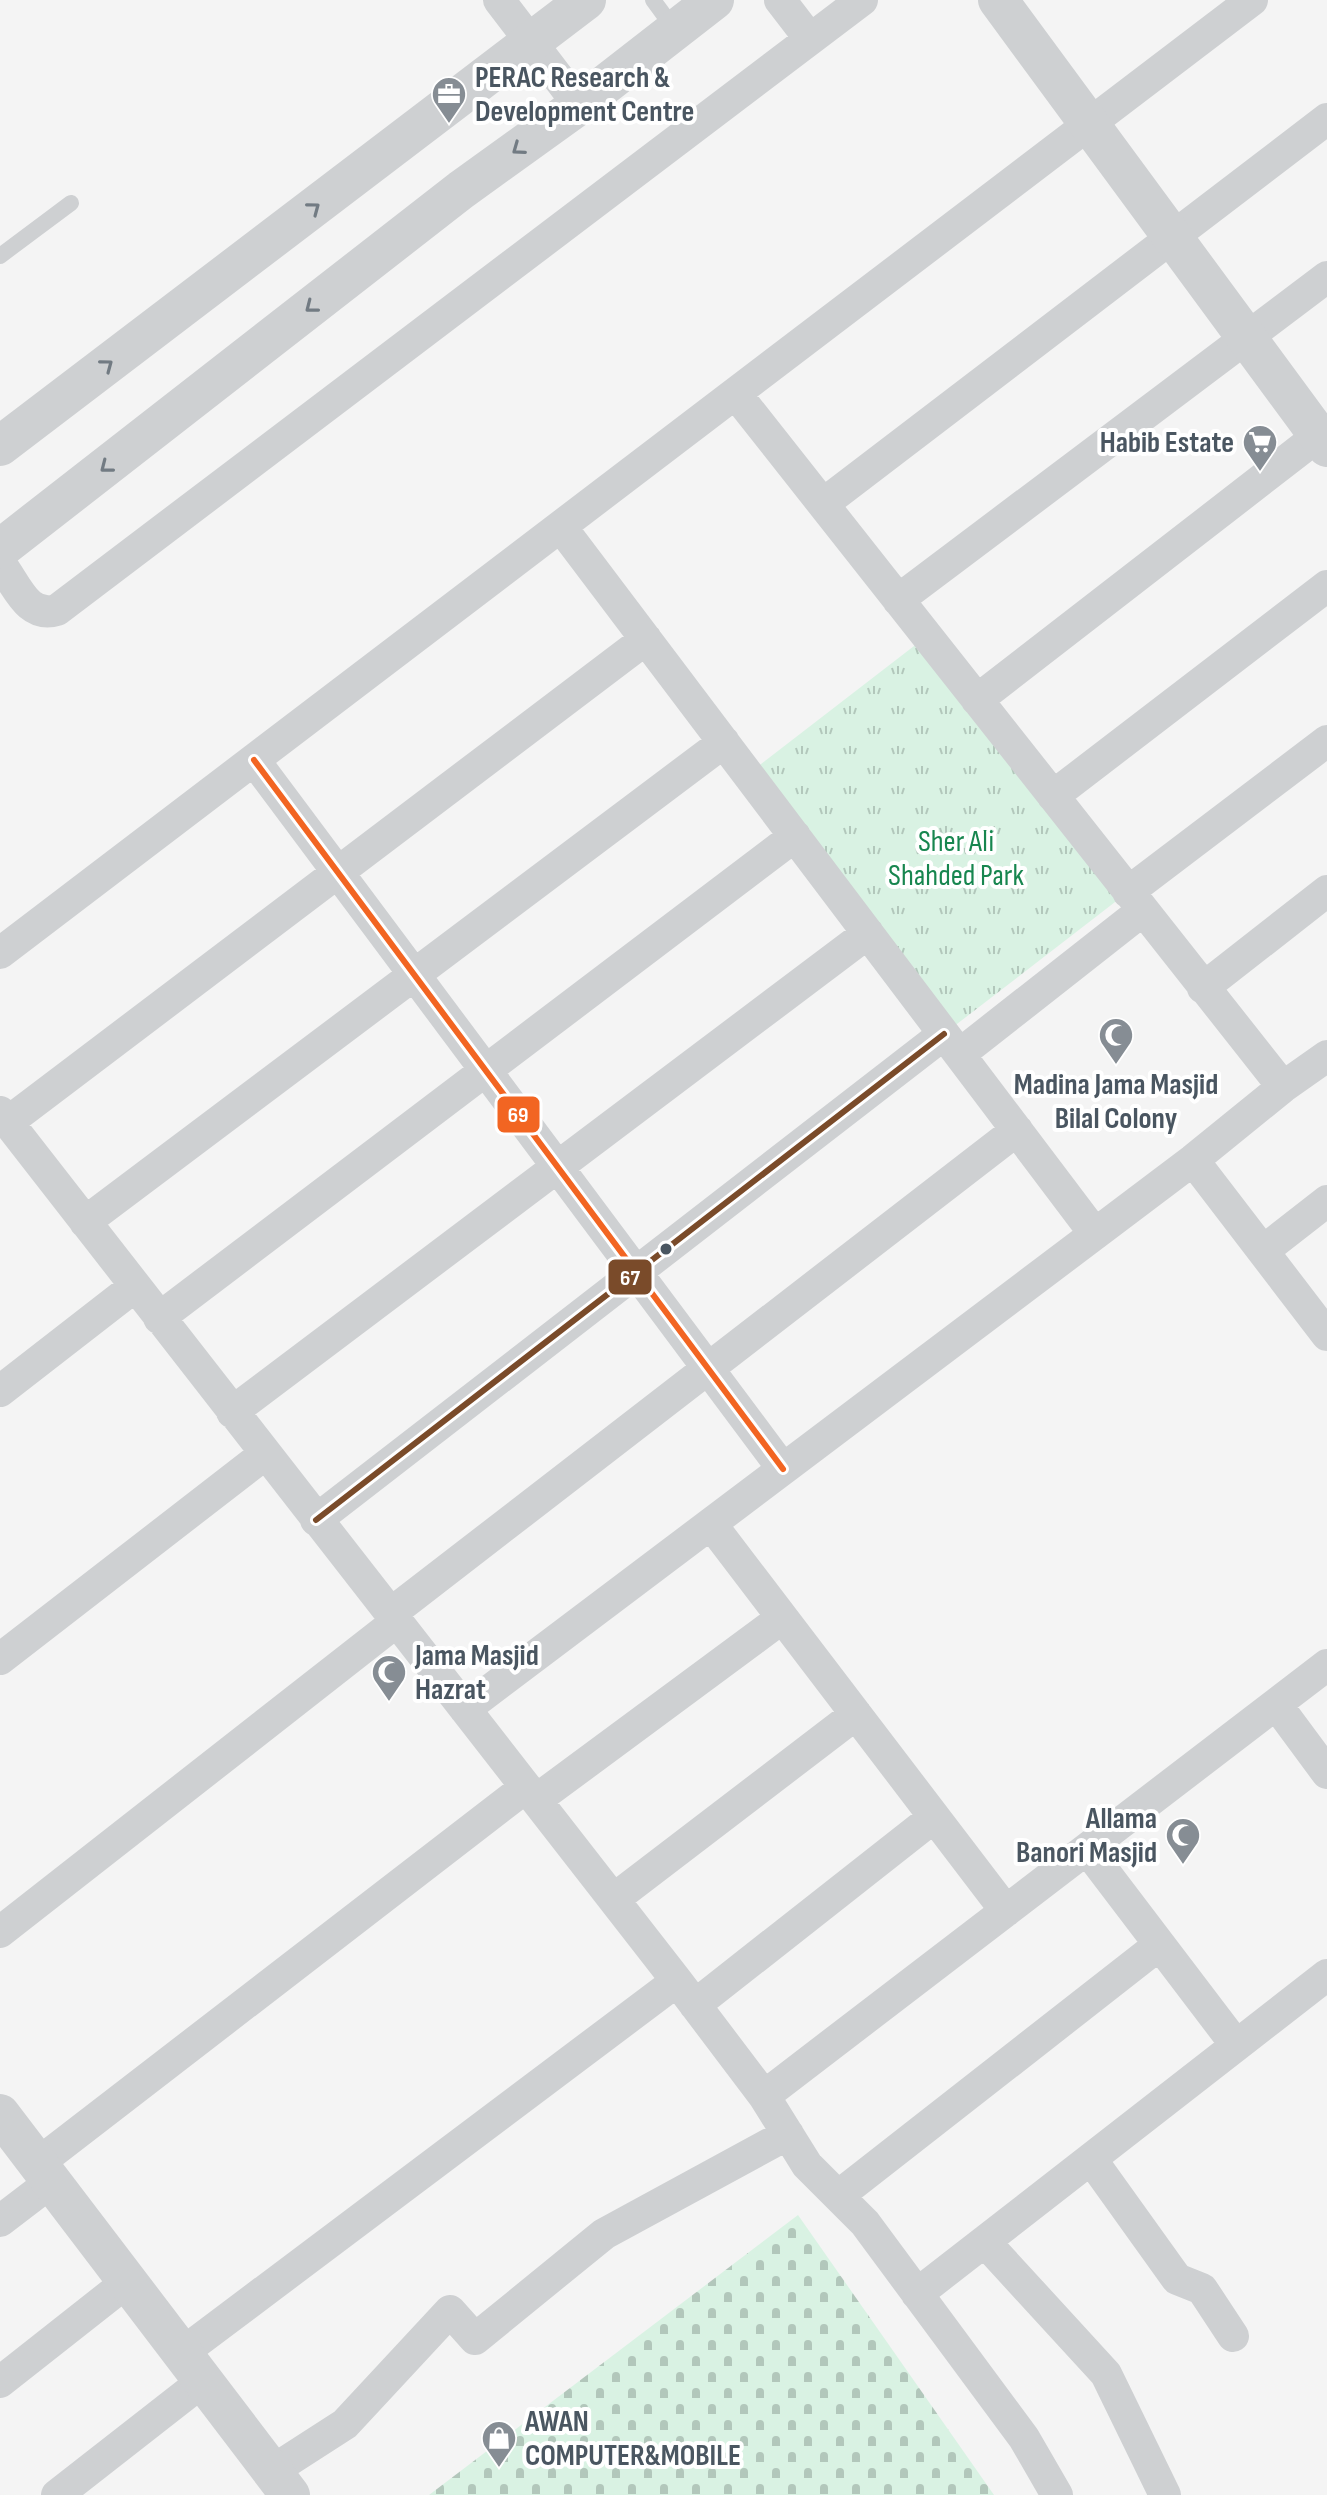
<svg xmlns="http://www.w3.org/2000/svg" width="1327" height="2495" viewBox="0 0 1327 2495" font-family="'Sofia Sans Condensed',sans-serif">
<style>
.grass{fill:url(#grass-tufts)}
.cemetery{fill:url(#cemetery-stones)}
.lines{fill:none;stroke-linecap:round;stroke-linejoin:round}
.service{stroke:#ced0d2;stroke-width:16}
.minor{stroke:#ced0d2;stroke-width:32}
.tertiary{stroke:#ced0d2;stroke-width:40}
.bus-1-casing{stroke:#fff;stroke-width:12}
.bus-2-casing{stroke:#fff;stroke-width:12}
.bus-1{stroke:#f26522;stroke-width:6}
.bus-2{stroke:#7a4b2a;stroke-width:6}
.oneway{stroke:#727b83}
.bus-dot{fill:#4a5661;stroke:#fff;stroke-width:3}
.labels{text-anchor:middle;stroke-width:8;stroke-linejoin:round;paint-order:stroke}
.poi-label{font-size:30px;font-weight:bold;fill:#4a5661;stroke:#fff;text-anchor:start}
.park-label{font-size:30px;fill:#17864f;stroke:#fff}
.line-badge{stroke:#fff;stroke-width:3}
.badge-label{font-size:22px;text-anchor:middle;font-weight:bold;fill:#fff}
</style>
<defs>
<pattern id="grass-tufts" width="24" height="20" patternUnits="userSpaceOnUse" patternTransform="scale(2)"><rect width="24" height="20" fill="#d9f2e3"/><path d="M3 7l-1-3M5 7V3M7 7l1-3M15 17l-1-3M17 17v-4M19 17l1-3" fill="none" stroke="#b2c7bb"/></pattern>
<pattern id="cemetery-stones" width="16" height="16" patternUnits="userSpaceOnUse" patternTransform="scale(2)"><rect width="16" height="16" fill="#d9f2e3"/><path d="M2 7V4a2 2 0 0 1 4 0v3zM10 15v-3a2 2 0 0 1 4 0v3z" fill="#b2c7bb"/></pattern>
</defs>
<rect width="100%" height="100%" fill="#f4f4f4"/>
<path class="grass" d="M 927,636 L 1128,892 L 944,1034 L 748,774 Z"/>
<path class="cemetery" d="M 798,2215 L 994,2495 L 429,2495 Z"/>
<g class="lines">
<path class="service" d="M 653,0 L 675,30
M 0,256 L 71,203"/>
<path class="minor" d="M 499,0 L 579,105
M 780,0 L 810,39
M 736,394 L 1283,1087
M 823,504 L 1327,119
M 561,527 L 1095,1234
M 0,563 C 17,585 27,619 57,610 L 862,0
M 898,600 L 1327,277
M 977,700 L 1327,429
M 254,760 L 783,1469
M 1053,796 L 1327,586
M 1128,892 L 1327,741
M 0,953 L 1252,0
M 1203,988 L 1327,891
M 960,1054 L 1142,911
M 0,1112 L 677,1981 L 764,2096 L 807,2165 L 865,2223 L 1024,2438 L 1057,2495
M 8,1122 L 646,639
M 1193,1160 L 1327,1335
M 85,1222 L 724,742
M 1263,1251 L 1327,1201
M 159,1318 L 795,836
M 0,1391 L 134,1287
M 232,1412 L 868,933
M 316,1520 L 944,1034
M 711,1524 L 1006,1911
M 390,1614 L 1017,1130
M 0,1659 L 265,1454
M 1276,1704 L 1327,1773
M 465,1709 L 1193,1160 L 1283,1087 L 1327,1056
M 536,1800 L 782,1618
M 1087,1849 L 1236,2045
M 614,1899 L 856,1714
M 0,1932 L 396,1622
M 695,2005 L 934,1817
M 764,2096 L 1327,1665
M 1091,2159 L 1177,2279 L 1202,2289 L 1233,2336
M 37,2164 L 526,1787
M 838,2196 L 1159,1945
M 0,2221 L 51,2182
M 985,2242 L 1106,2374 L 1165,2495
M 917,2294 L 1327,1975
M 182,2353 L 677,1981
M 0,2382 L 127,2282
M 272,2471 L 345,2424 L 450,2311 L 475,2339 L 604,2234 L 788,2134
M 57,2495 L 203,2381"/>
<path class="tertiary" d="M 998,0 L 1327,447
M 0,446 L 586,0
M 0,549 L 461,190 L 579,105 L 714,0
M 0,2114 L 290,2495"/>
<g class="bus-1-casing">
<path id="bus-1" d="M 254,760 L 783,1469"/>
</g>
<g class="bus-2-casing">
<path id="bus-2" d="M 316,1520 L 944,1034"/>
</g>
<use href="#bus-1" class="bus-1"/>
<use href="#bus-2" class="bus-2"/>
</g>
<defs><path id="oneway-chevron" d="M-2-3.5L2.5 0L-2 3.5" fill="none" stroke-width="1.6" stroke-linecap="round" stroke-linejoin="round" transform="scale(2)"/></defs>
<g class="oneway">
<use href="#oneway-chevron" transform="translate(518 149) rotate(144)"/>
<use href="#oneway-chevron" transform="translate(314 208) rotate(-37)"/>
<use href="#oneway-chevron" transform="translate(311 307) rotate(142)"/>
<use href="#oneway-chevron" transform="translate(107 365) rotate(-37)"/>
<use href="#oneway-chevron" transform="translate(106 467) rotate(142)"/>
</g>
<defs>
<g id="office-pin" transform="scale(1.8)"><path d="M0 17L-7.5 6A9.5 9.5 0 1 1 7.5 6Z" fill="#868d94" stroke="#fff"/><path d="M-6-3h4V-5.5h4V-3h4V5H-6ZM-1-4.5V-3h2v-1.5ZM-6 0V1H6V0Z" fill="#fff"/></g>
<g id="supermarket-pin" transform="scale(1.8)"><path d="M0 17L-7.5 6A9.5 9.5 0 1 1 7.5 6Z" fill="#868d94" stroke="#fff"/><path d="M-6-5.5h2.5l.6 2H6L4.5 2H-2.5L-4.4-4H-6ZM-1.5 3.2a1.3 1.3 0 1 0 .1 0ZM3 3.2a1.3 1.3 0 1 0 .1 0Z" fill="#fff"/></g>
<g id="mosque-pin" transform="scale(1.8)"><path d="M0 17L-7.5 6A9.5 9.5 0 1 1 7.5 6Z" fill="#868d94" stroke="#fff"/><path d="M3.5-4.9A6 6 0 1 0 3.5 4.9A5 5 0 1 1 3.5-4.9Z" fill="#fff"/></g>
<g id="shop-pin" transform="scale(1.8)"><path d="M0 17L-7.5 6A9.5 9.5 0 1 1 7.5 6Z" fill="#868d94" stroke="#fff"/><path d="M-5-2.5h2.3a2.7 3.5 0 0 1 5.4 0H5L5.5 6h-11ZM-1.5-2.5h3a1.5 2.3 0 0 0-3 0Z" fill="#fff"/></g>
</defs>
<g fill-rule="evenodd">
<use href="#office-pin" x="449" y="94"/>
<use href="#supermarket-pin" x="1260" y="442"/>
<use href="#mosque-pin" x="1116" y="1035"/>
<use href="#mosque-pin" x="389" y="1672"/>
<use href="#mosque-pin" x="1183" y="1835"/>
<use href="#shop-pin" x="499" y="2438"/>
</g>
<circle class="bus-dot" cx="666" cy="1249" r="7"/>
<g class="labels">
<g class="poi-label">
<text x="475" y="87">PERAC Research &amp;<tspan x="475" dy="34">Development Centre</tspan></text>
<text x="1234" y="452" text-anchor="end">Habib Estate</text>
<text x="1116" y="1094" text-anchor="middle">Madina Jama Masjid<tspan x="1116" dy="34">Bilal Colony</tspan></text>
<text x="415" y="1665">Jama Masjid<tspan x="415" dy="34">Hazrat</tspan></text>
<text x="1157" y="1828" text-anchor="end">Allama<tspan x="1157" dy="34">Banori Masjid</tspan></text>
<text x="525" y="2431">AWAN<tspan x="525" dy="34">COMPUTER&amp;MOBILE</tspan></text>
</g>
<g class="park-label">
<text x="956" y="851">Sher Ali<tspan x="956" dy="34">Shahded Park</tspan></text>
</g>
</g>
<g class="line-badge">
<rect x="496" y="1095" width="45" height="39" rx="8" fill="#f26522"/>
<rect x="607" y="1258" width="46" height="38" rx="8" fill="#7a4b2a"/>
</g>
<g class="badge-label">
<text x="518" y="1122">69</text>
<text x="630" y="1285">67</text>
</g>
</svg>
